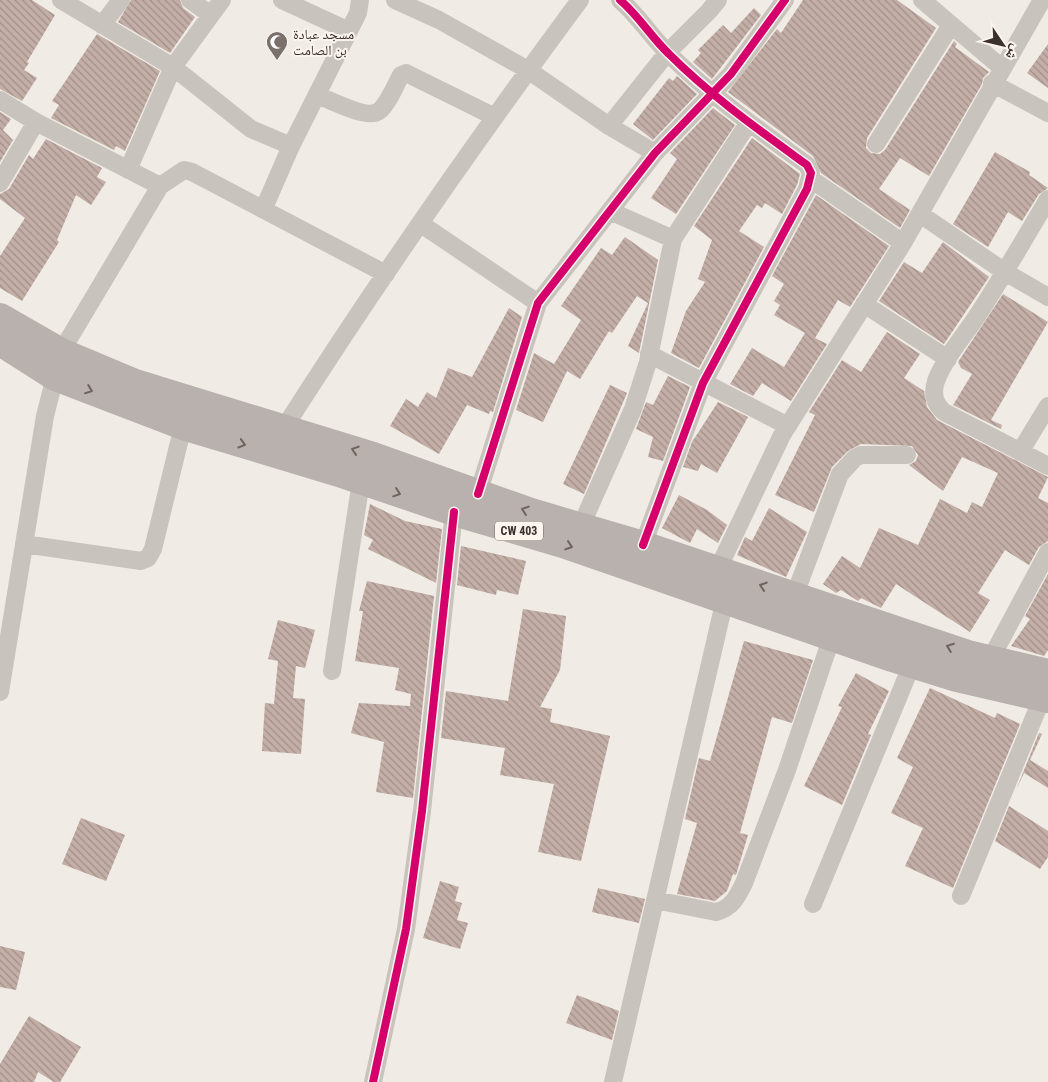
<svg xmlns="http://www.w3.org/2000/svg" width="1048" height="1082" viewBox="0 0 1048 1082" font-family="'Roboto Condensed','Noto Naskh Arabic',sans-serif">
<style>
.building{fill:url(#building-back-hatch)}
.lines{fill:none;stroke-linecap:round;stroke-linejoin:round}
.minor{stroke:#c9c3be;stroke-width:18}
.primary{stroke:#b8b1ad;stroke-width:28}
.cycleway-casing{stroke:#fbf5ee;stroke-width:11}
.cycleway{stroke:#d6006c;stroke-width:8}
.oneway{stroke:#6d645f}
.labels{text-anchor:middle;stroke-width:4;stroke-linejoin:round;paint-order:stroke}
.shield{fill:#fbf5ee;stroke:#756b66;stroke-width:1}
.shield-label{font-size:12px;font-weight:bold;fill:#3b302b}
.poi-label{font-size:14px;fill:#3b302b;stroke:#fbf5ee;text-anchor:start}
</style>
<defs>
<pattern id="building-back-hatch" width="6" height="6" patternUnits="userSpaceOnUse" patternTransform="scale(1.25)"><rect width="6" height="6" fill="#c3afa7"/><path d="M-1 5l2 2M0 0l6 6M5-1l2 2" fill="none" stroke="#a08f88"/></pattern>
</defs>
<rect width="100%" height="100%" fill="#f0ebe5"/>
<path class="building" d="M 0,0 L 32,0 L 55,15 L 27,62 L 29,63 L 24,70 L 37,78 L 22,101 L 0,89 Z
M 131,0 L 180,0 L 183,8 L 195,17 L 170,53 L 118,22 Z
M 803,0 L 897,0 L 936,28 L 867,138 L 866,148 L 871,153 L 880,154 L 885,150 L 954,41 L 957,44 L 955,47 L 989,72 L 983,78 L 982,84 L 929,176 L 900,158 L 879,189 L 910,210 L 900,228 L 821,173 L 813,156 L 728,92 L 777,29 L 781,33 Z
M 754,8 L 761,15 L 712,79 L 693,62 L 701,53 L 698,50 L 723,25 L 731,33 Z
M 97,34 L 160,71 L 125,151 L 116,146 L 114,150 L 51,118 L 59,105 L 52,101 Z
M 1048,44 L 1048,88 L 1027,73 Z
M 677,76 L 697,94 L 653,140 L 633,124 L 669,78 L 673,81 Z
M 713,108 L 735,125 L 676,214 L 651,198 L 677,159 L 670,153 Z
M 0,112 L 11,119 L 3,130 L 13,140 L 0,162 Z
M 752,138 L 800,174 L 797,185 L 782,214 L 765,203 L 762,208 L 757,205 L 739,231 L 764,247 L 699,368 L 671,353 L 686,311 L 705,282 L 698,279 L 712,240 L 694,226 Z
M 46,139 L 102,168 L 97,177 L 106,182 L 91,205 L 76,195 L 57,240 L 59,242 L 22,301 L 0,288 L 0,256 L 25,218 L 0,199 L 0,194 L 9,189 L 29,155 L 33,159 Z
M 995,152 L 1030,172 L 1029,175 L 1048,188 L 1039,194 L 1022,221 L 1008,212 L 988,247 L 953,224 Z
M 816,195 L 889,246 L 850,307 L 838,300 L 815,338 L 827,344 L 791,401 L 762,383 L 753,396 L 730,384 L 752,348 L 784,367 L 805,333 L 774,315 L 780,305 L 774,301 L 784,284 L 772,276 Z
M 625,237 L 658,260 L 639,353 L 628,346 L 648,303 L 637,296 L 612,333 L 609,331 L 580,379 L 567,371 L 543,422 L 516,410 L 534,353 L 554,364 L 581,320 L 561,306 L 601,248 L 612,255 Z
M 943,242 L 989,277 L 944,344 L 879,301 L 904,262 L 922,273 Z
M 1003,294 L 1048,322 L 991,420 L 1002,425 L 1001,429 L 953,405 L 972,374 L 961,368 L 958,362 Z
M 509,308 L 522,317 L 493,412 L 490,411 L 489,414 L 467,405 L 439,454 L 390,426 L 406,399 L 418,407 L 427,392 L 436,398 L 448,368 L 472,377 Z
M 887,332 L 920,354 L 904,378 L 924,391 L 927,407 L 937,420 L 1048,477 L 1038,498 L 1048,503 L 1048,541 L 1039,547 L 1029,565 L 1005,550 L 978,593 L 990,600 L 970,632 L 896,584 L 881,608 L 861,598 L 858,601 L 841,590 L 836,593 L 823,584 L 842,556 L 860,568 L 879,528 L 918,545 L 940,499 L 967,513 L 972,502 L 982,507 L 998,473 L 962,457 L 943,491 L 909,465 L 916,461 L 918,455 L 912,446 L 861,444 L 848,451 L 832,467 L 814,512 L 775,495 L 815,415 L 809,412 L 842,360 L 861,372 Z
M 668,376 L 690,387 L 663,461 L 648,457 L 653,437 L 636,429 L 646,402 L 653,405 Z
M 610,385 L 627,393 L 584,494 L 563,484 Z
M 718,402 L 748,417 L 717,473 L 701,464 L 698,471 L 683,467 L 692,442 Z
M 679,495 L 707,510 L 727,525 L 718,543 L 697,529 L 690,543 L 662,528 Z
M 370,504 L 405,521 L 442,529 L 436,583 L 368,549 L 373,540 L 364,535 Z
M 769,508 L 807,532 L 786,577 L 737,555 L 745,537 L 752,541 Z
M 461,546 L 526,561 L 518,595 L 497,590 L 496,595 L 457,585 Z
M 1048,574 L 1048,650 L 1044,656 L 1011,646 L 1030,619 L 1025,616 Z
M 367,581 L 434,596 L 413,798 L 376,792 L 384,742 L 351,733 L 359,703 L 410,706 L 411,694 L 395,690 L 399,668 L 355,661 L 363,611 L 359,611 Z
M 523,609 L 566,616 L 560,670 L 540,707 L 552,709 L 550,722 L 610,736 L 581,861 L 538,852 L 554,784 L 500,775 L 505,748 L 441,738 L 446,691 L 508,701 Z
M 278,620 L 315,630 L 305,668 L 296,666 L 293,698 L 305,699 L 301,754 L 262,751 L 265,703 L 274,704 L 278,661 L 268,659 Z
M 744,641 L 813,660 L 792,723 L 772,717 L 740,833 L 748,835 L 736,875 L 733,874 L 727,891 L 715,901 L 677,894 L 697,823 L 685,819 L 699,758 L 710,761 Z
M 856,673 L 889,691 L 868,734 L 871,735 L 842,805 L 804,786 L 842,707 L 838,706 Z
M 930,688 L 995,718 L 997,713 L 1020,724 L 953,888 L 905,866 L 923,828 L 891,813 L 913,767 L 897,758 Z
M 1039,733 L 1042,734 L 1030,760 L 1048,771 L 1048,788 L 1024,773 L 1016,790 Z
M 1009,806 L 1048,831 L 1048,857 L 1040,869 L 995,841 Z
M 81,818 L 125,835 L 106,881 L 62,864 Z
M 440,881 L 459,887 L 455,901 L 462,903 L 457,920 L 468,923 L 460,949 L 423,938 Z
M 598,888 L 645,899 L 639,923 L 592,912 Z
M 0,946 L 25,952 L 16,990 L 0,987 Z
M 577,995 L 619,1011 L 612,1040 L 566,1023 Z
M 29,1016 L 81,1047 L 60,1082 L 54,1082 L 38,1072 L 34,1082 L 0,1082 L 0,1064 Z"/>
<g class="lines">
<path class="minor" d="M 61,0 L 173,67 L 251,129 L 291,146
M 190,0 L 211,15
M 282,0 L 349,31
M 395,0 L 439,20 L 528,70 L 609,126 L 655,153
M 620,0 C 639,16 651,37 669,54 C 711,96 759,130 807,165 L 811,173 L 807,189 L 703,383 L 643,545
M 922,0 L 1002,68
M 102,25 L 121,0
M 992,83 L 1048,113
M 317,95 C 330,100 368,120 379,111 C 388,104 395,86 401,75 L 406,73 L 495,117
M 0,100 L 36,122 L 160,186
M 609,126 L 667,53 L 709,11 L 718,0
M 876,144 L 951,25
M 128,170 L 173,67 L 222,0
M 811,179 L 903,243
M 0,183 L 36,122
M 1048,199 C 1025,238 1003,276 979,313 C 965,335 945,357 936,381 C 932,393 934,404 944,412 L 1048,466
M 264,208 L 291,146 L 358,13 L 360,0
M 610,211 L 673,239
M 920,214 L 1005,272 L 1048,297
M 421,224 L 538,303
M 864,304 L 948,359
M 61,352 L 160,186 L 184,170 L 192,172 L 386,274
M 649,354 L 788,426
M 284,428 C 377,282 477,139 580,0
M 1020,452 L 1048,406
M 478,494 L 538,303 L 655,153 L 731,74 L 785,0
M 581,526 L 633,409 L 648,362 L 673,239 L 749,122
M 24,544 L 141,561 L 148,558 L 153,549 L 183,426
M 717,571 L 782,435 L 903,243 L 1042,0
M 794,597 L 840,474 L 855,458 L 861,455 L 907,455
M 990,660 L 1048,552
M 332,671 L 361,481
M 0,692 L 45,416 L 55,377
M 961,896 L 1042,698
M 655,900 L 716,912 C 732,908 737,897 744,883 L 787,770 L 832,636
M 813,904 L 912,664
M 373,1082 L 406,929 L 422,811 L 454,512
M 613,1082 L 725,599"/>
<path class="primary" d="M 0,317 L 61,352 L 135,383 L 373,456 L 531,512 L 643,545 L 968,654 L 1048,673
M 0,342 L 55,377 L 183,426 L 339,473 L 454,512 L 563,544 L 892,658 L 953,677 L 1048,699"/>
<g class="cycleway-casing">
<path id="cycleway" d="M 620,0 C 639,16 651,37 669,54 C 711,96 759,130 807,165 L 811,173 L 807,189 L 703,383 L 643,545
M 478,494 L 538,303 L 655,153 L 731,74 L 785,0
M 373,1082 L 406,929 L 422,811 L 454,512"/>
</g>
<use href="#cycleway" class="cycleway"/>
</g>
<defs><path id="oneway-chevron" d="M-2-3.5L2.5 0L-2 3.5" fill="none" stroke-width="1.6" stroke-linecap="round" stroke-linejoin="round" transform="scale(1.25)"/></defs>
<g class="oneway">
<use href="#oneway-chevron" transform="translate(89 390) rotate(21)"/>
<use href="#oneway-chevron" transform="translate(242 444) rotate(17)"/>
<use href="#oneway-chevron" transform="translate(355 450) rotate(-162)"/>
<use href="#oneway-chevron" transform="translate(397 493) rotate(19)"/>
<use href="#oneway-chevron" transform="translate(525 510) rotate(-161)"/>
<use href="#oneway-chevron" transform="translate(569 546) rotate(18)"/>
<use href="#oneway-chevron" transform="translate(763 586) rotate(-162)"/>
<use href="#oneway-chevron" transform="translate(950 647) rotate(-159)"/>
</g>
<defs>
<g id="mosque-pin" transform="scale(1.125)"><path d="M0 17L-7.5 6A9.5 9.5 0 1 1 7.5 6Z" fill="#7a716c" stroke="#fbf5ee"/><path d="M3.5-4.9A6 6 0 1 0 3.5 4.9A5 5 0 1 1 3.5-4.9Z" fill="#fff"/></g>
</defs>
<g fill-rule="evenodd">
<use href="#mosque-pin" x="277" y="42"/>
</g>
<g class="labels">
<rect class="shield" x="495" y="521.5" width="48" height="19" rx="4"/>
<g class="shield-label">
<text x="519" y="535">CW 403</text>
</g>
<g class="poi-label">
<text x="293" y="39">مسجد عبادة<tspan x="293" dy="16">بن الصامت</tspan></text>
</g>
</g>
<g transform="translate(1003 45) rotate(125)" stroke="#fbf5ee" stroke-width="4" paint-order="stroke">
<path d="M0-4L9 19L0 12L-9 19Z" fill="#3b302b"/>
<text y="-8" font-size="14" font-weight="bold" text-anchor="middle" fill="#3b302b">ش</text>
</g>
</svg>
